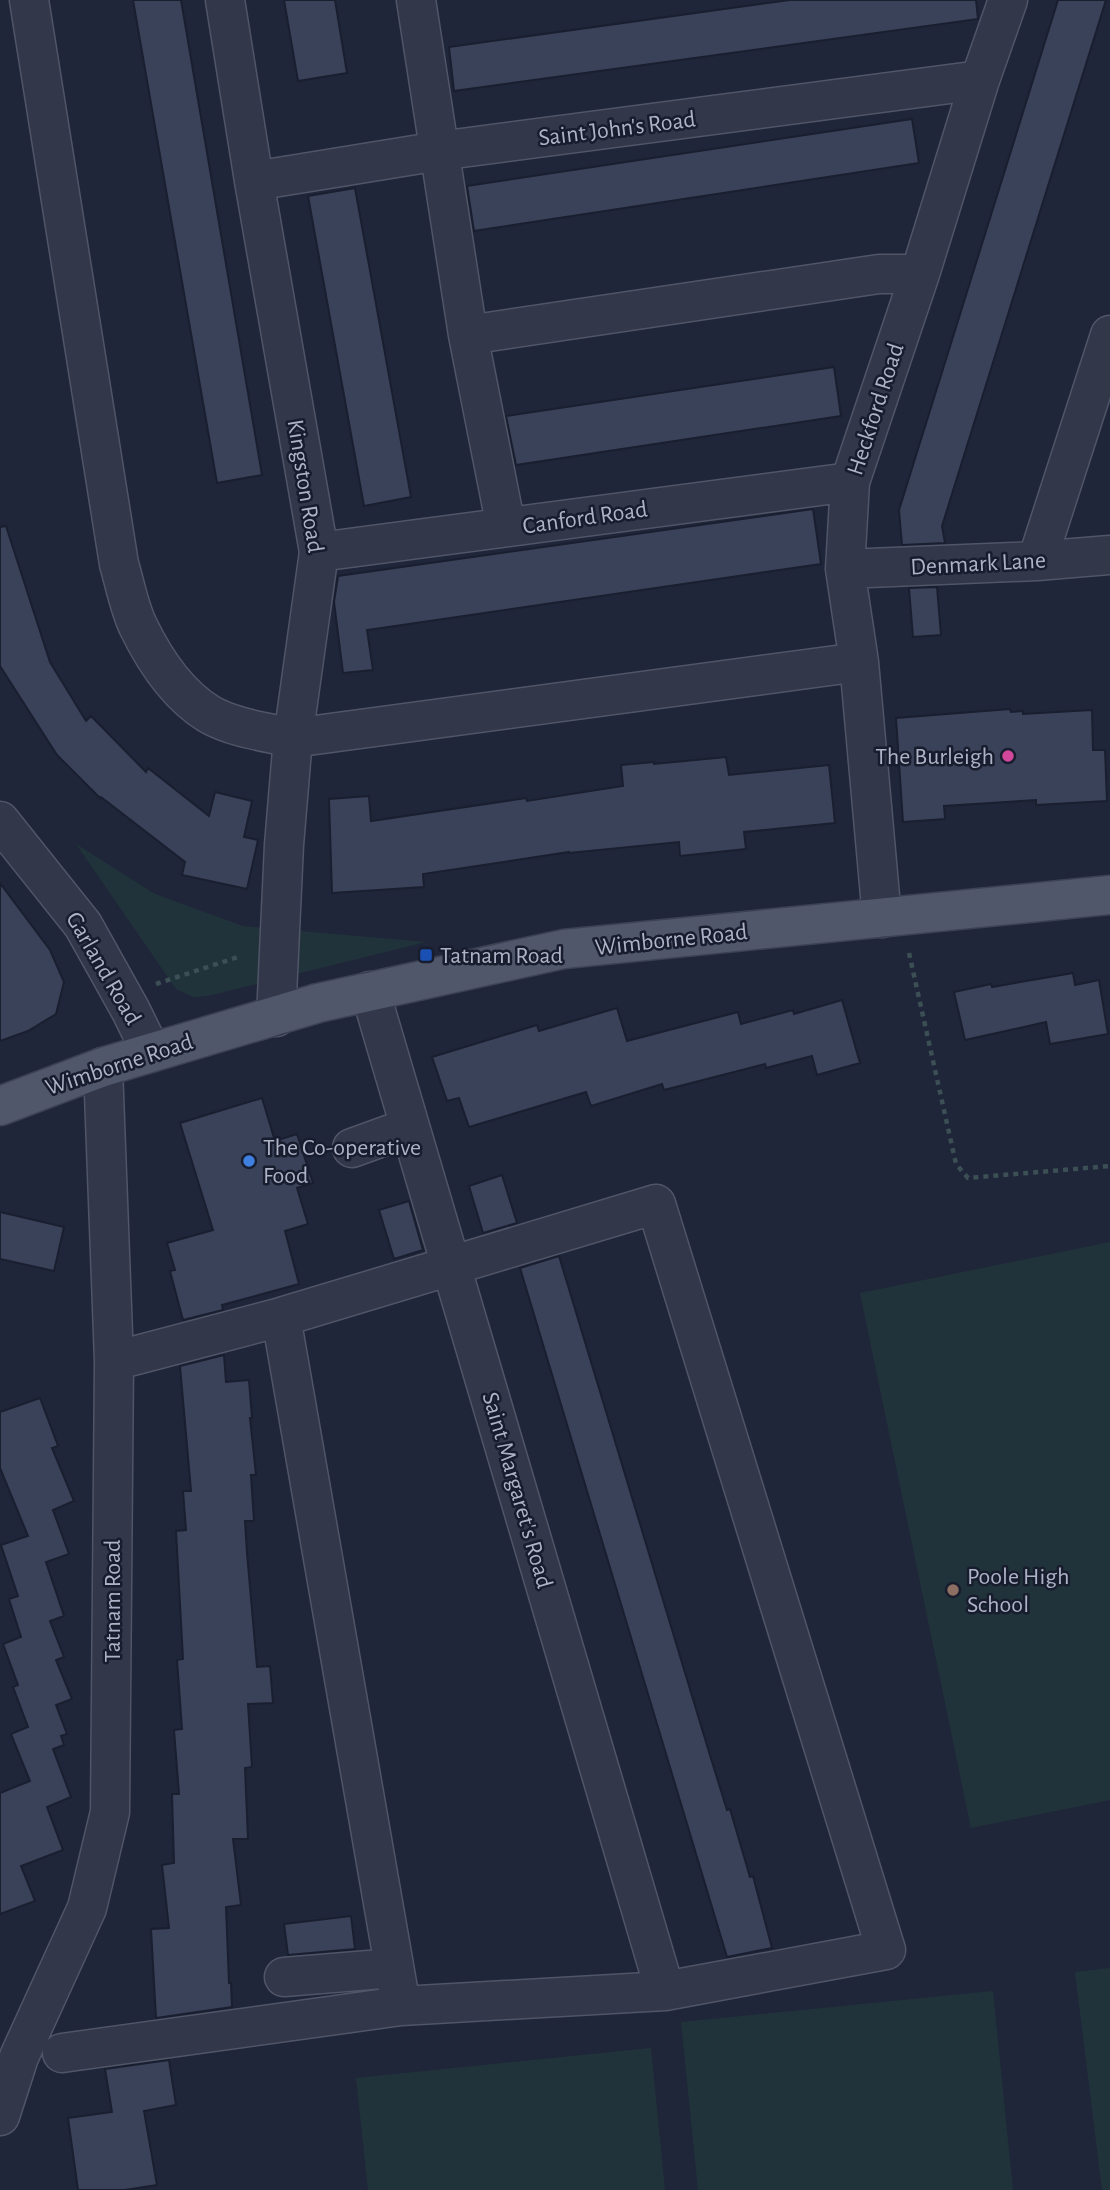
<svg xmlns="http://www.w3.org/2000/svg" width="1110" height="2190" viewBox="0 0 1110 2190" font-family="'Alegreya Sans',sans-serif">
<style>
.green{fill:#21333a}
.building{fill:#3a425a;stroke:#1a1f30;stroke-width:2}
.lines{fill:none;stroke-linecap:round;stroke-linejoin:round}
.minor-casing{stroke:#505567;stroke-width:41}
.major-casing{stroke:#3c4153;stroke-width:41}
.path{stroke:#3b4f55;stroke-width:4.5;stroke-dasharray:5 5;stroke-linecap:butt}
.minor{stroke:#32384a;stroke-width:38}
.major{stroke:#50576a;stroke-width:38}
.hotel-dot{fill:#d1479c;stroke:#181d2e;stroke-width:2.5}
.transit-dot{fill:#1a4fb4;stroke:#181d2e;stroke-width:2.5}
.shop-dot{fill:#3f7fe0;stroke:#181d2e;stroke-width:2.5}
.education-dot{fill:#8d6e63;stroke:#181d2e;stroke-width:2.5}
.labels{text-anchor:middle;stroke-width:5;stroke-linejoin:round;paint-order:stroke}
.street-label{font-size:24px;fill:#adb2c6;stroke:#181d2e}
.poi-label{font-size:24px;fill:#adb2c6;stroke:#181d2e;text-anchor:start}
</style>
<rect width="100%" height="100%" fill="#1f2639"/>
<path class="green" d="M 76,844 L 155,894 L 243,926 L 426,942 L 208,996 L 193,997 L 176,989 Z
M 1110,1242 L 1110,1800 L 971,1828 L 860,1293 Z
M 1110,1968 L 1110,2190 L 1102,2190 L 1075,1972 Z
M 993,1991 L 1013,2190 L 698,2190 L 681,2022 Z
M 651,2048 L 665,2190 L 368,2190 L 356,2078 Z"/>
<path class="building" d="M 133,0 L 181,0 L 262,475 L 217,483 Z
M 284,0 L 335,0 L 347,73 L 298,81 Z
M 790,0 L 976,0 L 978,19 L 454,91 L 449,47 Z
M 1058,0 L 1106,0 L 942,526 L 945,543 L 902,545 L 899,510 Z
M 912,119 L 919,163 L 474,231 L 467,186 Z
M 355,188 L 411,497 L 364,506 L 308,196 Z
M 834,367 L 841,416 L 516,465 L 506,416 Z
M 813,509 L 821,564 L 367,630 L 373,670 L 343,673 L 334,602 L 338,576 Z
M 6,526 L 50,662 L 86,721 L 91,716 L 146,772 L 148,768 L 209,816 L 215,792 L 252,801 L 244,837 L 258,840 L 247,889 L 182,875 L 185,862 L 101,797 L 100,798 L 57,755 L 0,666 L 0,527 Z
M 937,587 L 941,635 L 913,637 L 909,588 Z
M 1010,709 L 1011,712 L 1023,711 L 1023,714 L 1092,710 L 1093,750 L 1105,750 L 1107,801 L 1036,805 L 1036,800 L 944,806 L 945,819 L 903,822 L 896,718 Z
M 726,757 L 729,775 L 829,765 L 835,823 L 744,832 L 746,849 L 680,856 L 679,842 L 569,853 L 569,852 L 423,874 L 424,887 L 332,893 L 329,799 L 369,796 L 371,821 L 526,798 L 527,801 L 623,786 L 621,765 L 654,762 L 654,764 Z
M 0,883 L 50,950 L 64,982 L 56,1014 L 28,1031 L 0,1041 Z
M 1073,973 L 1075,985 L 1099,980 L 1108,1034 L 1050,1044 L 1046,1022 L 965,1040 L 954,992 L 991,984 L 992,987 Z
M 842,1000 L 860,1063 L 817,1075 L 812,1056 L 766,1068 L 765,1064 L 664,1090 L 662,1084 L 591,1106 L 586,1092 L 469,1127 L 459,1098 L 447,1101 L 432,1057 L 537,1025 L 539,1031 L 617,1008 L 627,1041 L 738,1012 L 741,1024 L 793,1010 L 794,1014 Z
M 262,1098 L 275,1141 L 297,1134 L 313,1183 L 297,1188 L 308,1224 L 285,1231 L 299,1284 L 222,1305 L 223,1310 L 183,1320 L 170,1271 L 175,1270 L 167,1243 L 213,1230 L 180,1123 Z
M 502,1175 L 517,1223 L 483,1233 L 469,1186 Z
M 409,1201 L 423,1250 L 394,1259 L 379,1210 Z
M 0,1212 L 64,1227 L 54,1271 L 0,1259 Z
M 559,1256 L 709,1752 L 727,1810 L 730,1809 L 750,1877 L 753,1876 L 772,1948 L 727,1957 L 520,1268 Z
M 224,1355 L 226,1382 L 249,1380 L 252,1418 L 250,1418 L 256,1475 L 251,1475 L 254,1521 L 245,1521 L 247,1553 L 257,1667 L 270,1666 L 273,1703 L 248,1704 L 252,1767 L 245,1768 L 248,1839 L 233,1839 L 241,1905 L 226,1907 L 229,1983 L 231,1983 L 232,2007 L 156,2018 L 151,1929 L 169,1928 L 162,1865 L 174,1863 L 172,1794 L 179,1794 L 174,1730 L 182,1729 L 177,1660 L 183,1659 L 176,1531 L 186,1530 L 183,1491 L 191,1491 L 180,1366 Z
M 40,1398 L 58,1446 L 52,1448 L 74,1501 L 53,1510 L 69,1554 L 46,1562 L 64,1616 L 50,1621 L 64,1657 L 56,1660 L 72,1699 L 56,1705 L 67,1734 L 61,1736 L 64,1745 L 53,1749 L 71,1797 L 47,1807 L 63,1850 L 21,1866 L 35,1901 L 0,1914 L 0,1793 L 30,1781 L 11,1734 L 28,1727 L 13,1687 L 18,1685 L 3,1644 L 21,1637 L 9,1599 L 18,1596 L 1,1545 L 28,1536 L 0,1468 L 0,1412 Z
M 351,1916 L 355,1949 L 288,1955 L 284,1924 Z
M 169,2060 L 176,2105 L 144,2111 L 157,2185 L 125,2190 L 78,2190 L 68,2118 L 112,2112 L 105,2069 Z"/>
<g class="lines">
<g class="minor-casing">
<path id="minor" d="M 29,0 L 119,564 C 125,584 129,607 138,626 C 154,659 178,695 209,714 C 233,728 266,732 293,738 L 859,662
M 225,0 L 254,181 L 319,552 L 293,738 L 284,845 L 276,1017
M 416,0 L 468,335 L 506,527
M 254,181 L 439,151 L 980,80
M 468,335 L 879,274 L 920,274
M 319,552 L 850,482
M 1037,561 L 1110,335
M 845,569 L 1037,561 L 1110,555
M 0,821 L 83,925 L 131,1011 L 151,1052
M 882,918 L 859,662 L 845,569 L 850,482 L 920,274 L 980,80 L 1008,0
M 370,991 L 665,1991
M 352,1148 L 410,1127
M 114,1361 L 281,1317
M 284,1977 L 394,1968
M 62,2053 L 401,2006 L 665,1991 L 886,1950 L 656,1204 L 281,1317 L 401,2006
M 0,2116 L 19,2057 L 87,1908 L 110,1812 L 114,1361 L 103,1067"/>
</g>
<g class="major-casing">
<path id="major" d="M 0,1106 L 103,1067 L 318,1003 L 564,949 L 1110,895"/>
</g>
<path class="path" d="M 909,953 L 956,1164 L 968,1178 L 1110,1166
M 156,984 L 241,956"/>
<use href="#minor" class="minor"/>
<use href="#major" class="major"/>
</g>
<circle class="hotel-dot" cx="1008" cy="756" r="7"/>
<rect class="transit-dot" x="419" y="948" width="14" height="14" rx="3.5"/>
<circle class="shop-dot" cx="249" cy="1161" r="7"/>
<circle class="education-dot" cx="953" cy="1590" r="7"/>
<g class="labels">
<g class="street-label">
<text transform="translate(617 128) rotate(-7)" y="8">Saint John's Road</text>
<text transform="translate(875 409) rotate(-72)" y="8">Heckford Road</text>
<text transform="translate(306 486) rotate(81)" y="8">Kingston Road</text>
<text transform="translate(585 517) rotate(-8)" y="8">Canford Road</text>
<text transform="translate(978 563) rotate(-3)" y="8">Denmark Lane</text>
<text transform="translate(671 939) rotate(-6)" y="8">Wimborne Road</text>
<text transform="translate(104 968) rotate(60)" y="8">Garland Road</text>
<text transform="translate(119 1064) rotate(-18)" y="8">Wimborne Road</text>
<text transform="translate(518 1490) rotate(74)" y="8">Saint Margaret's Road</text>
<text transform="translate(112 1601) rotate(-90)" y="8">Tatnam Road</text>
</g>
<g class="poi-label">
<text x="994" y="764" text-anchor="end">The Burleigh</text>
<text x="440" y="963">Tatnam Road</text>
<text x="263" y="1155">The Co-operative<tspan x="263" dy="28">Food</tspan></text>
<text x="967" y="1584">Poole High<tspan x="967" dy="28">School</tspan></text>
</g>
</g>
</svg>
